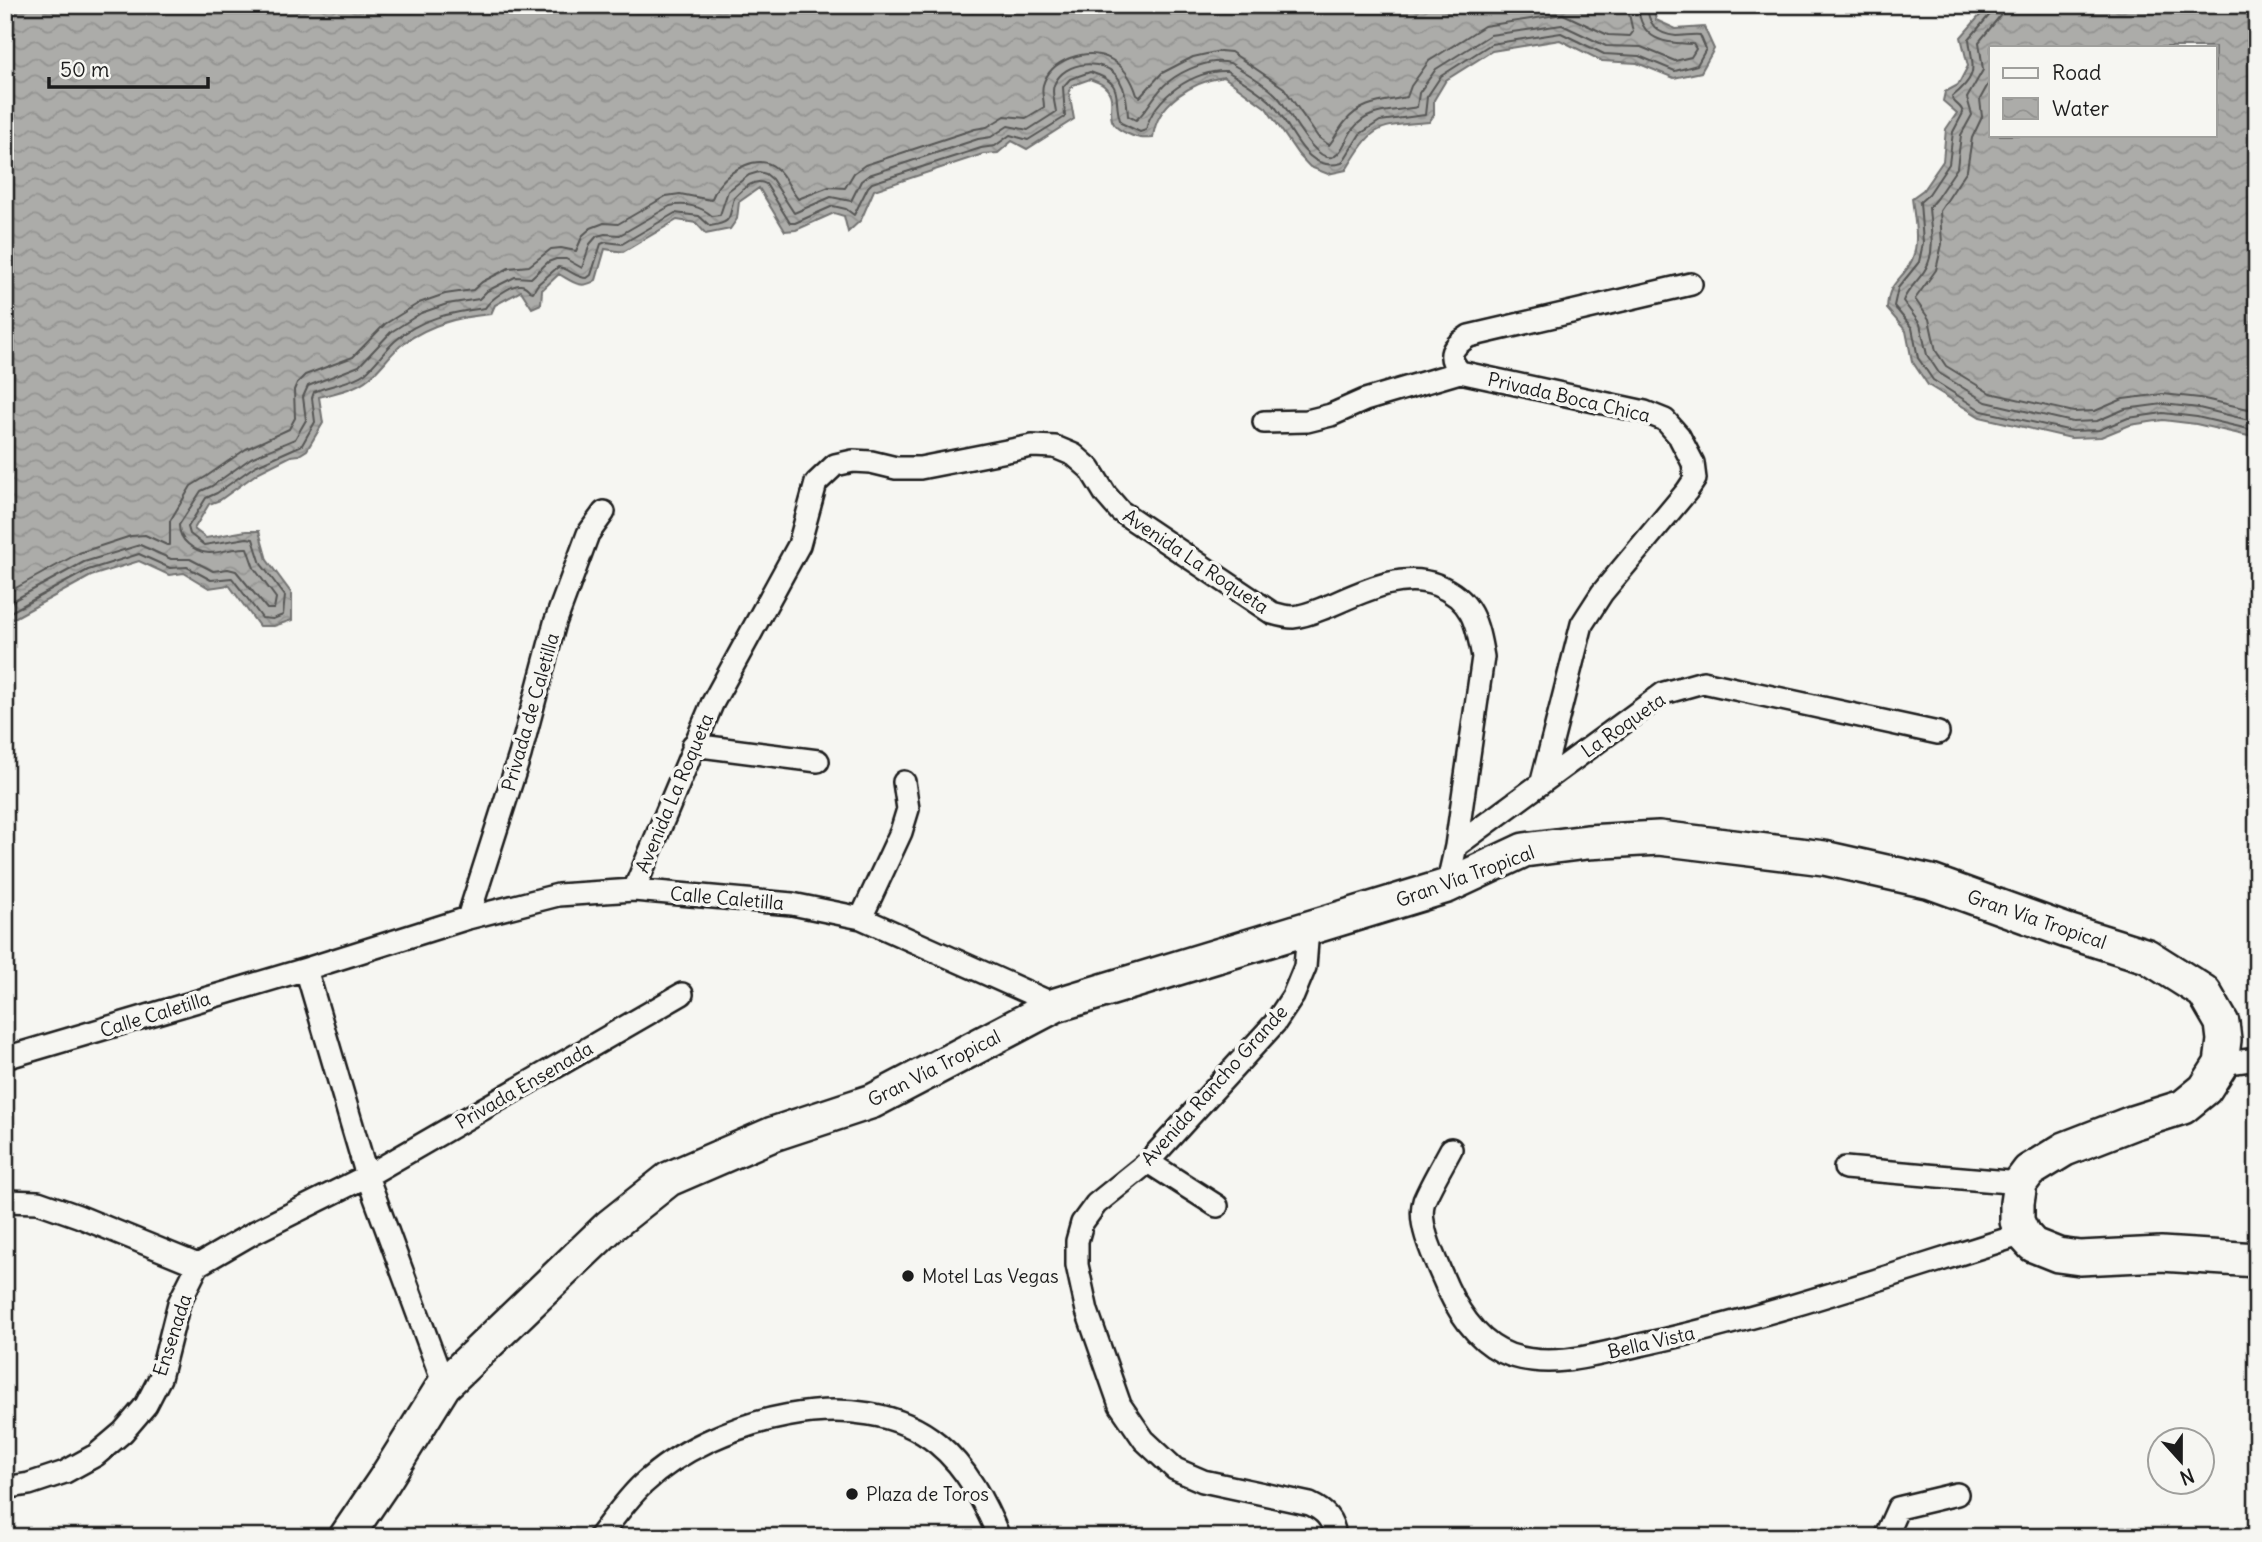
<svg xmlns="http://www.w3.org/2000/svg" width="2262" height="1542" viewBox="0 0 2262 1542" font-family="Delius,sans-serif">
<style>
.water{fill:url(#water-waves);stroke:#727271;stroke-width:2;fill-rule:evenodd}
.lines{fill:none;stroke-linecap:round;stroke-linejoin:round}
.shore{stroke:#565654;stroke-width:2}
.minor-casing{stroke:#1c1c1c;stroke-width:26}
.primary-casing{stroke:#1c1c1c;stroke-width:38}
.minor{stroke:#f6f6f2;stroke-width:21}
.primary{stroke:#f6f6f2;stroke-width:33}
.poi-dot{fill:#1c1c1c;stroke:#f6f6f2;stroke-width:2.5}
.labels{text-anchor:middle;stroke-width:7;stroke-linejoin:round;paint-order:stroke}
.street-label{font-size:19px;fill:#1c1c1c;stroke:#f6f6f2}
.poi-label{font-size:19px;fill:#1c1c1c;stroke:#f6f6f2;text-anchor:start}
</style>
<defs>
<pattern id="water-waves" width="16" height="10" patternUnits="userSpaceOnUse" patternTransform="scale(1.75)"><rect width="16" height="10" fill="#acaca9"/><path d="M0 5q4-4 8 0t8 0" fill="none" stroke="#939391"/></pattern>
</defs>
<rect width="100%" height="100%" fill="#f6f6f2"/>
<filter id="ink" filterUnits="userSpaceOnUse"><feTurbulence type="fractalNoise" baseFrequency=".0143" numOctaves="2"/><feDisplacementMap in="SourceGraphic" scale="14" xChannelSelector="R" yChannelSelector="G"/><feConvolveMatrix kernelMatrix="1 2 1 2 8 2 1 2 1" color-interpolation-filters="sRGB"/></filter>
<g filter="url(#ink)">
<path class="water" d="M 5,5 L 1653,5 L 1656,20 L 1676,29 L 1704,27 L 1714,49 L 1701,72 L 1674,78 L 1637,63 L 1602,61 L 1560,40 L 1492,51 L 1446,80 L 1434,100 L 1434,115 L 1429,122 C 1375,127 1375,123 1346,170 L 1328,174 L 1310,167 L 1298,154 L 1266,108 L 1224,77 C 1192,82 1156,103 1153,138 C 1142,139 1136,138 1126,133 C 1098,121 1121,102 1105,87 C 1102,83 1094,81 1090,79 L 1073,85 L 1069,91 L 1074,119 L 1027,149 L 1012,141 L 998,153 L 983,154 L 874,190 L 861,220 L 848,232 L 844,216 L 834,213 L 796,230 L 785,231 L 759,188 L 739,202 L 737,219 L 730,229 L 706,234 L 696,223 L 677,220 L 623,252 L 605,249 L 596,280 C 581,290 573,282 559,274 L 542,290 L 541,304 L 532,308 L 521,291 L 495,305 L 491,314 C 458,317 431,324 404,343 C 391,352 382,368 369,378 C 356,389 335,393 319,397 L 323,423 L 307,450 L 299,455 L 291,456 L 259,472 L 220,500 L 209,504 L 194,529 L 206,538 L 246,531 L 259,531 L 267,560 L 292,594 L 292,620 L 274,626 L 259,626 L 229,585 L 209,588 L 184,573 L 169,575 L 139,561 L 91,576 L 5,623 Z
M 1989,5 L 2257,5 L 2257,438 L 2196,424 L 2163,420 L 2130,425 L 2101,437 L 2071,438 L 1980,417 L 1928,385 L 1912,361 L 1906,331 L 1887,309 C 1888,280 1902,282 1912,260 C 1920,242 1914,217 1912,198 L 1923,190 L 1943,161 L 1946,129 L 1957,113 L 1943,101 L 1945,92 L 1958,85 L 1968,66 L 1961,37 ZM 1991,47 L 2215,47 L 2215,135 L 1991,135 Z"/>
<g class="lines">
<path class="shore" d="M 1994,5 L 1992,12 L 1969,39 C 1973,69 1979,75 1952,97 C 1953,104 1962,105 1963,113 L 1953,132 L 1949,164 L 1929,194 L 1920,202 L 1923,243 L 1919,262 L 1898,288 L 1894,306 L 1912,328 L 1918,358 L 1933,380 L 1982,411 L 2072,431 L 2099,430 L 2128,418 L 2163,413 L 2197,417 L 2257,431
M 2002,5 L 2000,16 L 1979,42 L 1983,70 L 1967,98 L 1972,115 L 1961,135 L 1957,168 L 1936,199 L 1929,207 C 1930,227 1936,250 1926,268 C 1919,281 1908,288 1903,301 L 1920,324 L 1927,355 L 1939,373 L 1986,402 L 2073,422 L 2097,421 L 2125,409 L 2163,404 L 2199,408 L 2257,422
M 1991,79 L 1980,99 L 1982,117 L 1972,138 L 1967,170 L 1940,211 L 1942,244 L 1936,270 L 1915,299 L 1929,319 L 1936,351 L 1946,366 L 1990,393 L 2074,412 L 2095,411 L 2123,399 L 2163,394 L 2200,398 L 2257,411
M 5,594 L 79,553 L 131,536 L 145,535 L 167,545 L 170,545 L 170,521 L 191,486 L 207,476 L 246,449 L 289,429 L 295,418 L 294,390 L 297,383 L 305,375 L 353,357 L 385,324 L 419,303 L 445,294 L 473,290 L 482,282 L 509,268 L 529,266 L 551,249 L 561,248 L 576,251 L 583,235 L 591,228 L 604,223 L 618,224 L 666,196 L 680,194 L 711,200 C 714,195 715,190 719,185 C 731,170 758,153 776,168 C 786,176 790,190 798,199 L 829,187 L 845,188 L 854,173 L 865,165 L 975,129 L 987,127 L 1005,116 L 1026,118 L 1044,107 C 1044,99 1041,92 1043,85 C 1047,71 1057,63 1070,58 C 1103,46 1127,63 1137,95 L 1140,97 L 1162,73 L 1193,57 L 1220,51 L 1231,52 L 1284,88 L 1318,137 L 1329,145 C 1335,138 1339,129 1345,122 C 1362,101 1383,102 1407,97 L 1411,86 L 1429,61 L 1484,26 L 1563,14 L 1608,35 L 1630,36 L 1633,32 L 1627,5
M 5,605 L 84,562 L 140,545 L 171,559 L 190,559 L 213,571 L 228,569 L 236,571 L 267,609 L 274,609 L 276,598 L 254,568 L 247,548 C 224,547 209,562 188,544 C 182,539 179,534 179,525 L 201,491 L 212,486 L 251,458 L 295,439 L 306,420 L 303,397 L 308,386 L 359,366 L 391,332 L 421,313 L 447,304 L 479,299 L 487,291 L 515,277 L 531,278 L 548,262 L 556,259 L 566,259 L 582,268 L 590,244 L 597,236 L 605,234 L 620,235 L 670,206 C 685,203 701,206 712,216 L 720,215 L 728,191 L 749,175 L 759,172 L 766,174 L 772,179 L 794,213 L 831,197 L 851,201 L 861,181 L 869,175 L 978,139 L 991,137 L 1008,126 L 1028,130 L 1056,112 C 1055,103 1051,93 1054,85 C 1064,60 1105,57 1119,79 C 1126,91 1127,102 1128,116 L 1136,120 C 1148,110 1155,92 1168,82 C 1183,70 1210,58 1230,63 C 1244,71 1267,85 1278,97 C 1288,108 1316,167 1335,156 C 1343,152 1347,136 1353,129 C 1369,108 1394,112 1417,107 L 1419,93 L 1436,69 L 1490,35 L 1562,25 L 1606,46 L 1641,47 L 1675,61 L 1691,57 L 1696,49 L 1693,44 C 1664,43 1640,41 1638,5
M 5,615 L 88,570 L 139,554 L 170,568 L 187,567 L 211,580 L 232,578 L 262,618 L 273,619 L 283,615 L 285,596 L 261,564 L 253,539 L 247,538 L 204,545 L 190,534 L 188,527 L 206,498 L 217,493 L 255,466 L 302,445 L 315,422 L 312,398 L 314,392 C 330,384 350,384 365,373 C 376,364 384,351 395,341 C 420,318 453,312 485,308 C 490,300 510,285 520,285 C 526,285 527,288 530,291 L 533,292 L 538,284 L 558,267 C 569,268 575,278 587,278 L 591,275 L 601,244 L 606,242 L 622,244 L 675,213 L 699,216 L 710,226 C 734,222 728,218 734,198 C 742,190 754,177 766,184 L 790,223 L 795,223 L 833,206 L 846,209 L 854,215 L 868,187 L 872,183 L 981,148 L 995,146 L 1010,135 L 1028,140 L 1065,117 L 1063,87 L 1070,79 L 1090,72 C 1128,84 1111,97 1121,123 L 1140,132 L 1146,130 C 1152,98 1195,69 1227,71 C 1241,80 1260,91 1272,103 C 1292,125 1304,174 1342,163 L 1360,134 L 1380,121 L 1425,115 L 1427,97 L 1441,76 L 1491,44 L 1561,33 L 1604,54 L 1639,56 L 1675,71 L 1697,65 L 1706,49 L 1700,35 C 1692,34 1685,36 1676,36 C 1656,34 1648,24 1647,5"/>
<g class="minor-casing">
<path id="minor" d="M 1264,422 L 1307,421 L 1331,415 L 1365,400 L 1460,372
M 693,745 L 818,761
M 1542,781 L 1582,624 L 1602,593 L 1687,491 L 1695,479 L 1693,463 L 1679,436 L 1665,420 L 1645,412 L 1460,372 C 1445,355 1452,347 1469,336 L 1691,284
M 1456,846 L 1664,693 L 1703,682 L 1938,733
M 634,890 L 712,704 L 799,545 L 816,483 L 835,465 L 853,461 L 871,462 L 896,468 L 920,468 L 1032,446 L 1055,447 L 1074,455 L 1090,469 L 1106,495 L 1120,511 L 1272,613 C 1279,615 1286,617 1293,617 C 1306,616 1318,610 1329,606 C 1362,592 1402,571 1437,585 C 1472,599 1477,623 1483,657 L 1456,846 L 1447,886
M 468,918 L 520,755 L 555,623 L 588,534 L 604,512
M 861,918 L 901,832 L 908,809 L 904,782
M 1308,929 L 1305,967 L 1293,996 L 1275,1023 L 1148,1162 L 1096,1204 L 1082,1223 L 1077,1241 L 1077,1265 L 1087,1311 L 1120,1405 L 1144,1440 L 1175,1469 L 1203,1481 L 1310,1504 C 1325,1511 1333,1519 1335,1537
M 306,969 L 367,1176 L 444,1385
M 5,1058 L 306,969 L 468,918 L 558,895 L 634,890 L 792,904 L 861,918 L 1056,1005
M 2221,1064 L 2257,1059
M 1451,1149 C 1442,1166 1431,1184 1424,1201 C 1416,1225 1438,1265 1447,1287 C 1460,1315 1479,1344 1510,1355 C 1551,1369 1595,1355 1635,1346 C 1767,1318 1894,1274 2023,1234
M 1148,1162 L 1217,1206
M 1845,1168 L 2020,1183
M 5,1201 L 38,1202 L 78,1216 L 198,1265
M 5,1488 L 29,1484 L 65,1472 L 96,1455 L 123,1432 L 146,1405 L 160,1378 L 179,1303 L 198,1265 L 255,1232 L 367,1176 L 682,994
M 599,1537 C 613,1519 627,1499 643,1484 C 711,1420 861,1379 938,1444 C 967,1468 985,1503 999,1537
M 1885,1537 L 1898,1508 L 1957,1494"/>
</g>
<g class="primary-casing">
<path id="primary" d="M 346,1537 L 384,1481 L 444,1385 L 610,1226 L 669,1179 L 773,1134 L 873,1101 L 1056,1005 L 1447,886 L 1524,850 L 1587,842 L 1659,838 L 1824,858 L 1931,882 L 2067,931 L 2147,956 L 2204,992 L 2222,1023 L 2224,1040 L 2221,1064 L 2205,1089 L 2183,1107 L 2132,1123 L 2065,1149 L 2029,1171 L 2020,1183 L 2017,1203 L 2017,1221 L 2023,1234 L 2033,1245 L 2058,1255 L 2080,1258 L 2161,1254 L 2257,1260"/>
</g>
<use href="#minor" class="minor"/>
<use href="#primary" class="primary"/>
</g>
</g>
<g class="poi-dot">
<circle cx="908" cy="1276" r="7"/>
<circle cx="852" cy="1494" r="7"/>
</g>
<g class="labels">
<g class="street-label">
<text transform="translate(1569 397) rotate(13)" y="7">Privada Boca Chica</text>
<text transform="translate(1196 561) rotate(34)" y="7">Avenida La Roqueta</text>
<text transform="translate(530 712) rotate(-74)" y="7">Privada de Caletilla</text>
<text transform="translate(1623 725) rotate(-35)" y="7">La Roqueta</text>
<text transform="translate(674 793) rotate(-67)" y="7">Avenida La Roqueta</text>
<text transform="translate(1465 876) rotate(-20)" y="7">Gran Vía Tropical</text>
<text transform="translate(727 898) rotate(5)" y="7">Calle Caletilla</text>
<text transform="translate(2037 919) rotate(19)" y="7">Gran Vía Tropical</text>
<text transform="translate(155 1014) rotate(-17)" y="7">Calle Caletilla</text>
<text transform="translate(934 1068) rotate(-27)" y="7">Gran Vía Tropical</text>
<text transform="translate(524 1085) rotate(-30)" y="7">Privada Ensenada</text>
<text transform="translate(1214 1085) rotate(-48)" y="7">Avenida Rancho Grande</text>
<text transform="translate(172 1335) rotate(-72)" y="7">Ensenada</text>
<text transform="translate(1651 1342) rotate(-13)" y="7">Bella Vista</text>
</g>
<g class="poi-label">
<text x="922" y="1283">Motel Las Vegas</text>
<text x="866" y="1501">Plaza de Toros</text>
</g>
</g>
<rect width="2262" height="1542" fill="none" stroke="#f6f6f2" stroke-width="28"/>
<rect x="14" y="14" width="2234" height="1514" fill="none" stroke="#1c1c1c" stroke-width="2.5" filter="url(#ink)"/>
<rect x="1989" y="46" width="228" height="91" fill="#f6f6f2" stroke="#9f9f9c" stroke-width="2"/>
<rect x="2003" y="68" width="35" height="10" fill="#f6f6f2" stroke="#9f9f9c" stroke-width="2"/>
<text x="2052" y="80" font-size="21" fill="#1c1c1c">Road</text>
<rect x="2003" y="98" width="35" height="21" fill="url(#water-waves)" stroke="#9f9f9c" stroke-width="2"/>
<text x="2052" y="116" font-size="21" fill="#1c1c1c">Water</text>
<g transform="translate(2181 1461) rotate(159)"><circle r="33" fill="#f6f6f2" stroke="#9f9f9c" stroke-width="2"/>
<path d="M0-5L12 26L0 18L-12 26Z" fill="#1c1c1c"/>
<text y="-10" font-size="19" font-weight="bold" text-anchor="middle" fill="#1c1c1c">N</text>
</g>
<path d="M49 77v10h159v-10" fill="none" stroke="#1c1c1c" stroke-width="3.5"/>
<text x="60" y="77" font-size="21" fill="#1c1c1c" stroke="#f6f6f2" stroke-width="5" paint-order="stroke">50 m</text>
</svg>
